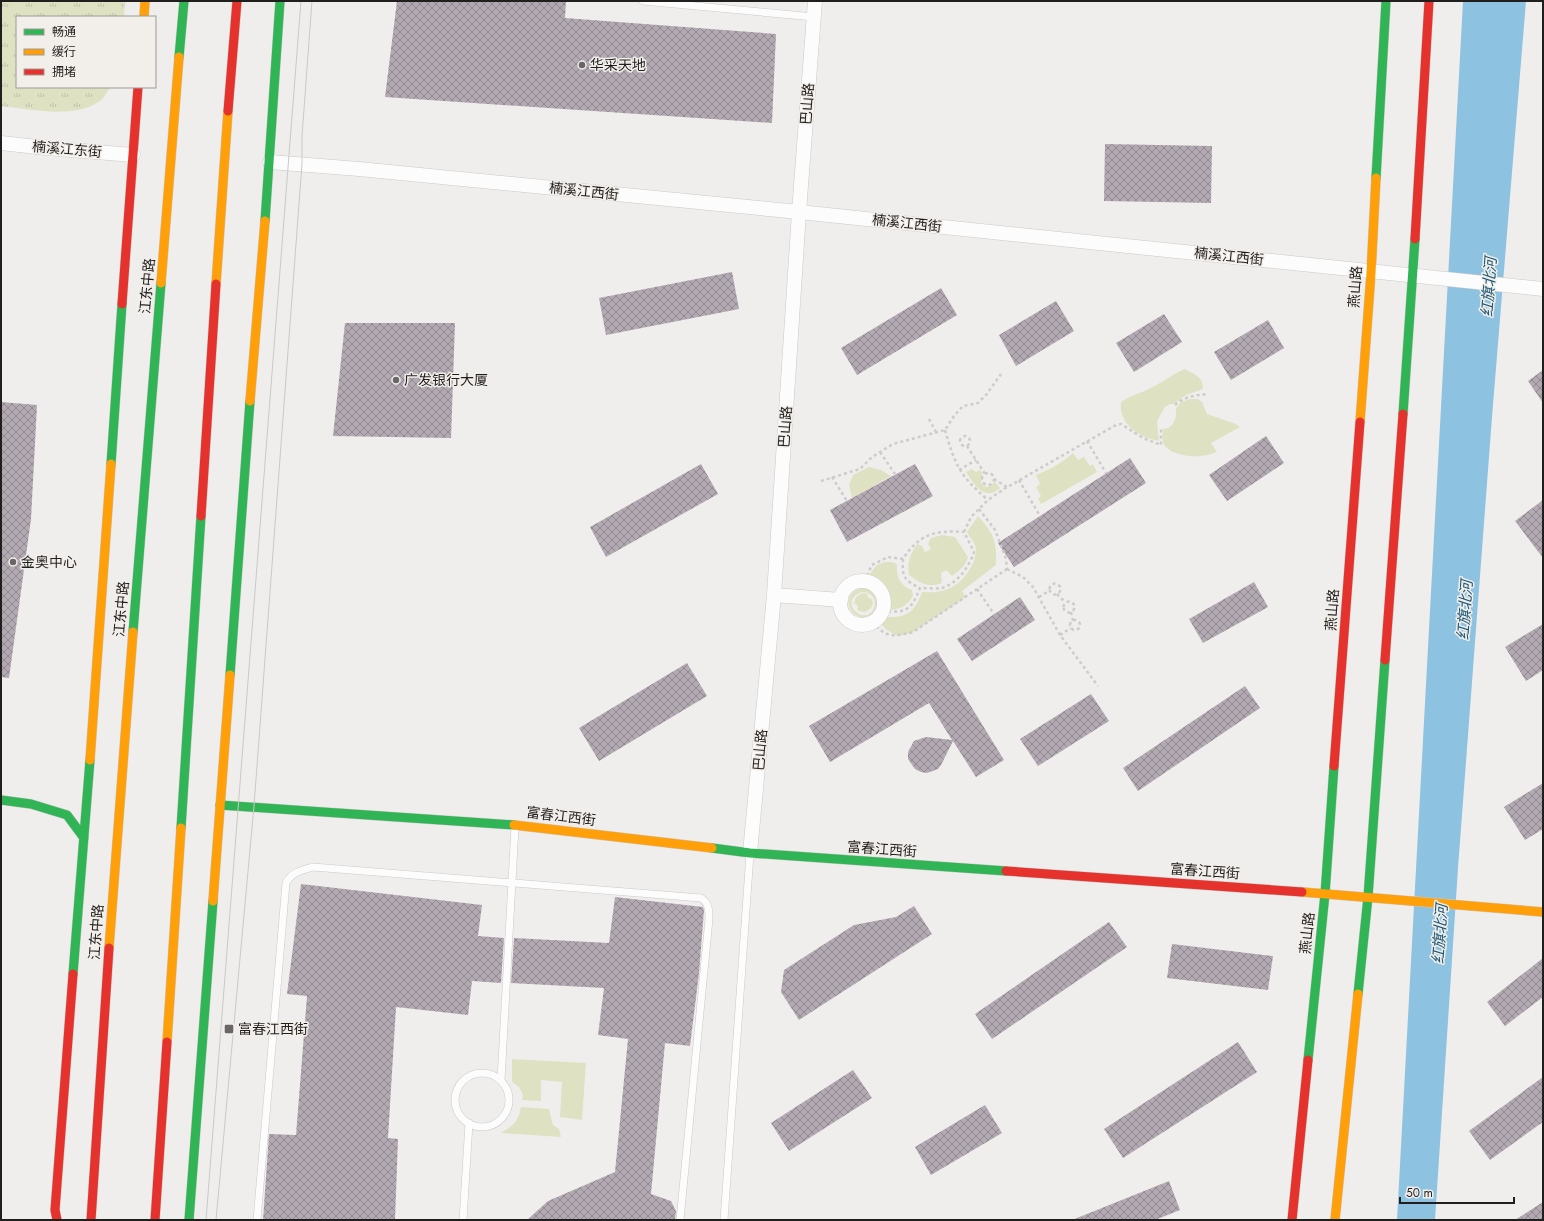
<svg xmlns="http://www.w3.org/2000/svg" width="1544" height="1221" viewBox="0 0 1544 1221" font-family="Jost,'Noto Sans SC',sans-serif">
<style>
.grass{fill:#dee2c3;fill-rule:evenodd}
.park{fill:url(#park-tufts)}
.water{fill:#8dc3e1}
.building{fill:url(#building-cross-hatch)}
.lines{fill:none;stroke-linecap:round;stroke-linejoin:round}
.lane-casing{stroke:#cbc9c7;stroke-width:8}
.street-casing{stroke:#cbc9c7;stroke-width:15}
.fast-casing{stroke:#cbc9c7;stroke-width:10}
.slow-casing{stroke:#cbc9c7;stroke-width:10}
.jam-casing{stroke:#cbc9c7;stroke-width:10}
.path{stroke:#cdcccb;stroke-width:2.5;stroke-dasharray:3 3;stroke-linecap:butt}
.lane{stroke:#fdfcfc;stroke-width:7}
.street{stroke:#fdfcfc;stroke-width:14}
.fast{stroke:#30b455;stroke-width:9}
.slow{stroke:#ff9f0a;stroke-width:9}
.jam{stroke:#e5322d;stroke-width:9}
.tram{stroke:#cac9c8;stroke-width:1}
.poi-dot{fill:#696766;stroke:#f2eeea;stroke-width:1.5}
.labels{text-anchor:middle;stroke-width:3;stroke-linejoin:round;paint-order:stroke}
.poi-label{font-size:14px;fill:#211f1e;stroke:#f2eeea;text-anchor:start}
.street-label{font-size:14px;fill:#211f1e;stroke:#f2eeea}
.water-label{font-size:15px;font-style:italic;fill:#1c5775;stroke:#f2eeea}
</style>
<defs>
<pattern id="park-tufts" width="24" height="20" patternUnits="userSpaceOnUse"><rect width="24" height="20" fill="#dee2c3"/><path d="M3 7l-1-3M5 7V3M7 7l1-3M15 17l-1-3M17 17v-4M19 17l1-3" fill="none" stroke="#bec1a7"/></pattern>
<pattern id="building-cross-hatch" width="8" height="8" patternUnits="userSpaceOnUse"><rect width="8" height="8" fill="#b3a9b2"/><path d="M0 0l8 8M0 8l8-8" fill="none" stroke="#918990"/></pattern>
</defs>
<rect width="100%" height="100%" fill="#f0eeec"/>
<path class="grass" d="M 1185,369 C 1195,375 1203,376 1203,389 L 1186,395 L 1174,404 L 1170,404 L 1165,407 L 1157,421 L 1159,441 C 1140,438 1118,424 1121,402 C 1130,396 1140,393 1149,389 C 1162,383 1172,374 1185,369 Z
M 1190,399 L 1198,399 L 1202,402 L 1207,414 L 1236,424 L 1240,427 L 1211,443 L 1217,452 C 1202,458 1185,458 1171,451 C 1168,449 1164,446 1163,442 C 1162,438 1163,433 1163,429 C 1174,429 1177,417 1176,408 L 1181,402 Z
M 1073,453 L 1078,460 L 1084,457 L 1090,466 L 1093,464 L 1097,472 L 1041,504 L 1038,499 L 1041,496 L 1036,487 L 1040,484 L 1036,475 C 1049,470 1062,463 1073,453 Z
M 869,467 L 881,470 L 891,476 L 852,498 L 849,485 L 853,475 Z
M 972,469 L 976,472 L 980,470 L 982,473 L 981,483 L 984,486 L 988,487 L 995,482 L 1000,488 C 985,502 974,485 966,472 Z
M 978,516 C 994,533 997,542 996,565 L 962,591 L 966,597 L 913,632 L 898,636 L 887,630 L 881,624 L 886,617 C 907,618 915,612 922,592 C 946,594 962,586 973,563 C 975,558 977,551 975,545 C 973,541 969,536 967,532 Z
M 942,535 L 955,537 L 968,557 C 966,566 959,571 952,576 L 946,570 L 941,573 L 942,583 C 929,588 921,584 909,575 C 907,562 910,555 917,544 L 922,546 L 925,552 L 931,549 L 928,544 L 931,538 Z
M 885,562 L 892,562 L 897,564 C 896,576 900,586 912,590 L 913,596 C 907,606 901,609 890,610 C 893,592 884,581 868,576 L 877,565 Z
M 865,587 C 886,593 883,616 862,618 C 842,612 845,590 865,587 ZM 861,592 C 869,591 878,598 874,608 C 865,628 837,602 861,592 Z
M 862,593 L 868,594 L 867,596 L 870,599 L 871,598 L 873,603 L 871,608 L 865,612 L 859,611 L 857,609 L 858,607 L 856,604 L 854,604 L 856,597 Z
M 512,1059 L 586,1063 L 582,1120 L 560,1117 L 562,1082 L 541,1080 L 541,1101 L 522,1100 L 523,1095 L 519,1087 L 512,1082 Z
M 521,1107 L 549,1109 L 553,1125 L 559,1129 L 561,1137 L 501,1133 C 514,1125 518,1122 521,1107 Z"/>
<path class="park" d="M 1,1 L 125,1 L 124,17 L 17,17 L 17,87 L 111,87 C 108,90 106,94 104,97 C 82,121 30,109 1,106 Z"/>
<path class="water" d="M 1463,1 L 1526,1 L 1492,417 L 1458,868 L 1435,1220 L 1397,1220 Z"/>
<path class="building" d="M 397,1 L 566,1 L 565,18 L 776,34 L 772,123 L 385,97 Z
M 1105,144 L 1212,146 L 1211,203 L 1104,201 Z
M 732,272 L 739,309 L 606,335 L 599,298 Z
M 941,288 L 957,315 L 857,375 L 841,348 Z
M 1056,301 L 1074,331 L 1016,366 L 999,335 Z
M 1164,314 L 1182,342 L 1134,372 L 1116,343 Z
M 1268,320 L 1284,348 L 1231,380 L 1214,352 Z
M 345,323 L 455,323 L 451,438 L 333,436 Z
M 1543,370 L 1543,403 L 1528,381 Z
M 1,402 L 37,405 L 31,519 L 9,678 L 1,677 Z
M 1266,436 L 1284,463 L 1227,501 L 1209,475 Z
M 1130,458 L 1146,483 L 1014,567 L 998,543 Z
M 701,464 L 718,494 L 606,557 L 590,527 Z
M 915,464 L 933,496 L 847,542 L 830,510 Z
M 1543,500 L 1543,558 L 1515,521 Z
M 1254,582 L 1268,607 L 1203,643 L 1189,619 Z
M 1020,597 L 1035,620 L 972,661 L 957,639 Z
M 1543,624 L 1543,670 L 1526,681 L 1505,647 Z
M 937,651 L 1004,760 L 976,777 L 953,741 L 941,765 L 938,769 L 927,773 L 921,772 L 915,769 L 908,759 L 908,752 L 914,741 L 926,737 L 952,740 L 929,703 L 830,762 L 809,726 Z
M 687,663 L 707,696 L 599,761 L 579,728 Z
M 1245,686 L 1260,708 L 1138,791 L 1123,768 Z
M 1091,694 L 1109,721 L 1038,766 L 1020,739 Z
M 1543,783 L 1543,829 L 1525,840 L 1504,807 Z
M 301,884 L 482,905 L 478,936 L 504,938 L 501,983 L 472,981 L 468,1015 L 396,1007 L 388,1138 L 398,1139 L 395,1220 L 263,1220 L 269,1134 L 296,1135 L 307,996 L 287,994 Z
M 615,897 L 703,907 L 704,910 L 699,973 L 690,1046 L 665,1043 L 651,1194 L 671,1201 L 676,1211 L 675,1220 L 527,1220 L 548,1201 L 615,1172 L 628,1039 L 598,1035 L 604,988 L 511,983 L 514,938 L 609,943 Z
M 914,906 L 932,934 L 799,1020 L 781,992 L 784,970 L 854,925 L 896,917 Z
M 1109,922 L 1127,947 L 992,1039 L 975,1014 Z
M 1172,944 L 1273,956 L 1268,990 L 1167,978 Z
M 1543,958 L 1543,997 L 1505,1026 L 1487,1002 Z
M 1238,1042 L 1257,1072 L 1123,1158 L 1104,1129 Z
M 853,1070 L 872,1098 L 789,1151 L 771,1123 Z
M 1543,1077 L 1543,1122 L 1490,1160 L 1469,1131 Z
M 985,1105 L 1002,1133 L 931,1175 L 915,1147 Z
M 1169,1181 L 1180,1210 L 1155,1220 L 1072,1220 Z
M 1543,1202 L 1543,1220 L 1515,1220 Z"/>
<g class="lines">
<g class="lane-casing">
<path id="lane" d="M 643,1 L 814,17
M455 1100a27 27 0 1 1 54 0a27 27 0 1 1-54 0Z
M 501,1080 L 515,827
M 257,1220 L 286,883 C 292,872 302,870 313,867 L 701,898 C 709,903 709,910 709,919 L 680,1220
M 463,1220 L 469,1123
M 724,1220 L 750,854"/>
</g>
<g class="street-casing">
<path id="street" d="M 1,143 L 46,148 L 133,155
M 270,162 L 359,169 L 799,212 L 1543,289
M840 603a22 22 0 1 1 44 0a22 22 0 1 1-44 0Z
M 774,595 L 841,600
M 750,853 L 774,595 L 799,212 L 815,1"/>
</g>
<g class="fast-casing">
<path id="fast" d="M 179,57 L 184,1
M 1376,178 L 1386,1
M 265,221 L 280,1
M 1403,414 L 1415,239
M 111,464 L 122,304
M 133,632 L 161,283
M 230,675 L 250,401
M 1,800 L 31,804 L 67,815 L 84,838
M 220,805 L 514,825
M 181,828 L 201,516
M 712,848 L 750,853 L 1006,871
M 73,974 L 90,760
M 1358,994 L 1368,897 L 1385,660
M 1308,1060 L 1325,894 L 1334,766
M 189,1220 L 213,901"/>
</g>
<g class="slow-casing">
<path id="slow" d="M 144,17 L 145,1
M 161,283 L 179,57
M 216,284 L 228,111
M 250,401 L 265,221
M 1360,422 L 1371,273 L 1376,178
M 90,760 L 111,464
M 514,825 L 712,848
M 1302,892 L 1543,912
M 213,901 L 230,675
M 109,948 L 133,632
M 167,1042 L 181,828
M 1335,1220 L 1358,994"/>
</g>
<g class="jam-casing">
<path id="jam" d="M 228,111 L 237,1
M 1415,239 L 1429,1
M 122,304 L 138,87
M 201,516 L 216,284
M 1385,660 L 1403,414
M 1334,766 L 1360,422
M 1006,871 L 1302,892
M 57,1220 L 55,1210 L 73,974
M 91,1220 L 109,948
M 155,1220 L 167,1042
M 1292,1220 L 1308,1060"/>
</g>
<path class="path" d="M 1175,405 C 1184,397 1195,395 1208,394
M 929,419 L 936,432
M 945,430 C 955,465 960,476 988,500
M960 441a5 5 0 1 1 10 0a5 5 0 1 1-10 0Z
M 1087,441 L 1106,473
M 967,446 L 985,474
M 880,452 L 895,474
M 959,470 L 976,460
M982 479a6 6 0 1 1 12 0a6 6 0 1 1-12 0Z
M 832,477 L 847,501
M 994,479 L 1007,487
M 1019,480 L 1040,516
M 821,481 L 860,469 L 872,457 L 893,444 L 945,430 L 954,416 L 963,406 L 978,403 L 986,395 L 1001,374
M 979,509 L 995,530 L 1006,559 L 1007,569
M 964,532 L 971,517 L 988,500 L 1004,489 L 1114,426 L 1121,424 L 1143,438 L 1161,445 L 1161,429
M 903,559 C 902,577 904,580 920,588
M 1007,569 L 1023,577 L 1033,587 L 1060,635 L 1098,686
M 864,581 L 872,565 L 888,557 L 903,559 C 919,534 935,530 964,532
M1049.5 589a5.5 5.5 0 1 1 11 0a5.5 5.5 0 1 1-11 0Z
M 977,589 L 994,614
M 1057,594 L 1065,602
M 1039,597 L 1049,591
M1063.5 607a5.5 5.5 0 1 1 11 0a5.5 5.5 0 1 1-11 0Z
M 882,611 C 906,613 911,611 920,588 C 926,588 935,589 942,588 C 958,583 969,567 974,552 L 964,532
M 1071,612 L 1073,621
M1070 625a5 5 0 1 1 10 0a5 5 0 1 1-10 0Z
M 872,622 C 887,638 893,637 913,632 L 1007,569
M 1060,635 L 1071,628"/>
<use href="#lane" class="lane"/>
<use href="#street" class="street"/>
<use href="#fast" class="fast"/>
<use href="#slow" class="slow"/>
<use href="#jam" class="jam"/>
<path class="tram" d="M 206,1220 L 301,1
M 216,1220 L 254,806 L 302,164 L 302,136 L 312,1"/>
</g>
<g class="poi-dot">
<circle cx="582" cy="65" r="4"/>
<circle cx="396" cy="380" r="4"/>
<circle cx="13" cy="562" r="4"/>
<rect x="224" y="1024" width="10" height="10" rx="2"/>
</g>
<g class="labels">
<g class="poi-label">
<text x="590" y="70">华采天地</text>
<text x="404" y="385">广发银行大厦</text>
<text x="21" y="567">金奥中心</text>
<text x="238" y="1034">富春江西街</text>
</g>
<g class="street-label">
<text transform="translate(807 104) rotate(-86)" y="5">巴山路</text>
<text transform="translate(67 149) rotate(5)" y="5">楠溪江东街</text>
<text transform="translate(584 191) rotate(6)" y="5">楠溪江西街</text>
<text transform="translate(907 223) rotate(6)" y="5">楠溪江西街</text>
<text transform="translate(1229 256) rotate(6)" y="5">楠溪江西街</text>
<text transform="translate(147 286) rotate(-85)" y="5">江东中路</text>
<text transform="translate(1355 287) rotate(-86)" y="5">燕山路</text>
<text transform="translate(785 427) rotate(-86)" y="5">巴山路</text>
<text transform="translate(121 609) rotate(-85)" y="5">江东中路</text>
<text transform="translate(1332 610) rotate(-86)" y="5">燕山路</text>
<text transform="translate(760 750) rotate(-85)" y="5">巴山路</text>
<text transform="translate(561 816) rotate(7)" y="5">富春江西街</text>
<text transform="translate(882 849) rotate(4)" y="5">富春江西街</text>
<text transform="translate(1205 871) rotate(4)" y="5">富春江西街</text>
<text transform="translate(96 932) rotate(-86)" y="5">江东中路</text>
<text transform="translate(1307 933) rotate(-84)" y="5">燕山路</text>
</g>
<g class="water-label">
<text transform="translate(1489 287) rotate(-86)" y="5">红旗北河</text>
<text transform="translate(1465 610) rotate(-86)" y="5">红旗北河</text>
<text transform="translate(1440 934) rotate(-86)" y="5">红旗北河</text>
</g>
</g>
<rect width="1544" height="1221" fill="none" stroke="#211f1e" stroke-width="4"/>
<rect x="16" y="16" width="140" height="72" fill="#f2eeea" stroke="#9e9b98"/>
<rect x="24" y="29" width="20" height="6" fill="#30b455" stroke="#9e9b98"/>
<text x="52" y="36" font-size="12" fill="#211f1e">畅通</text>
<rect x="24" y="49" width="20" height="6" fill="#ff9f0a" stroke="#9e9b98"/>
<text x="52" y="56" font-size="12" fill="#211f1e">缓行</text>
<rect x="24" y="69" width="20" height="6" fill="#e5322d" stroke="#9e9b98"/>
<text x="52" y="76" font-size="12" fill="#211f1e">拥堵</text>
<path d="M1400 1197v6h114v-6" fill="none" stroke="#211f1e" stroke-width="2"/>
<text x="1406" y="1197" font-size="12" fill="#211f1e" stroke="#f2eeea" stroke-width="3" paint-order="stroke">50 m</text>
</svg>
